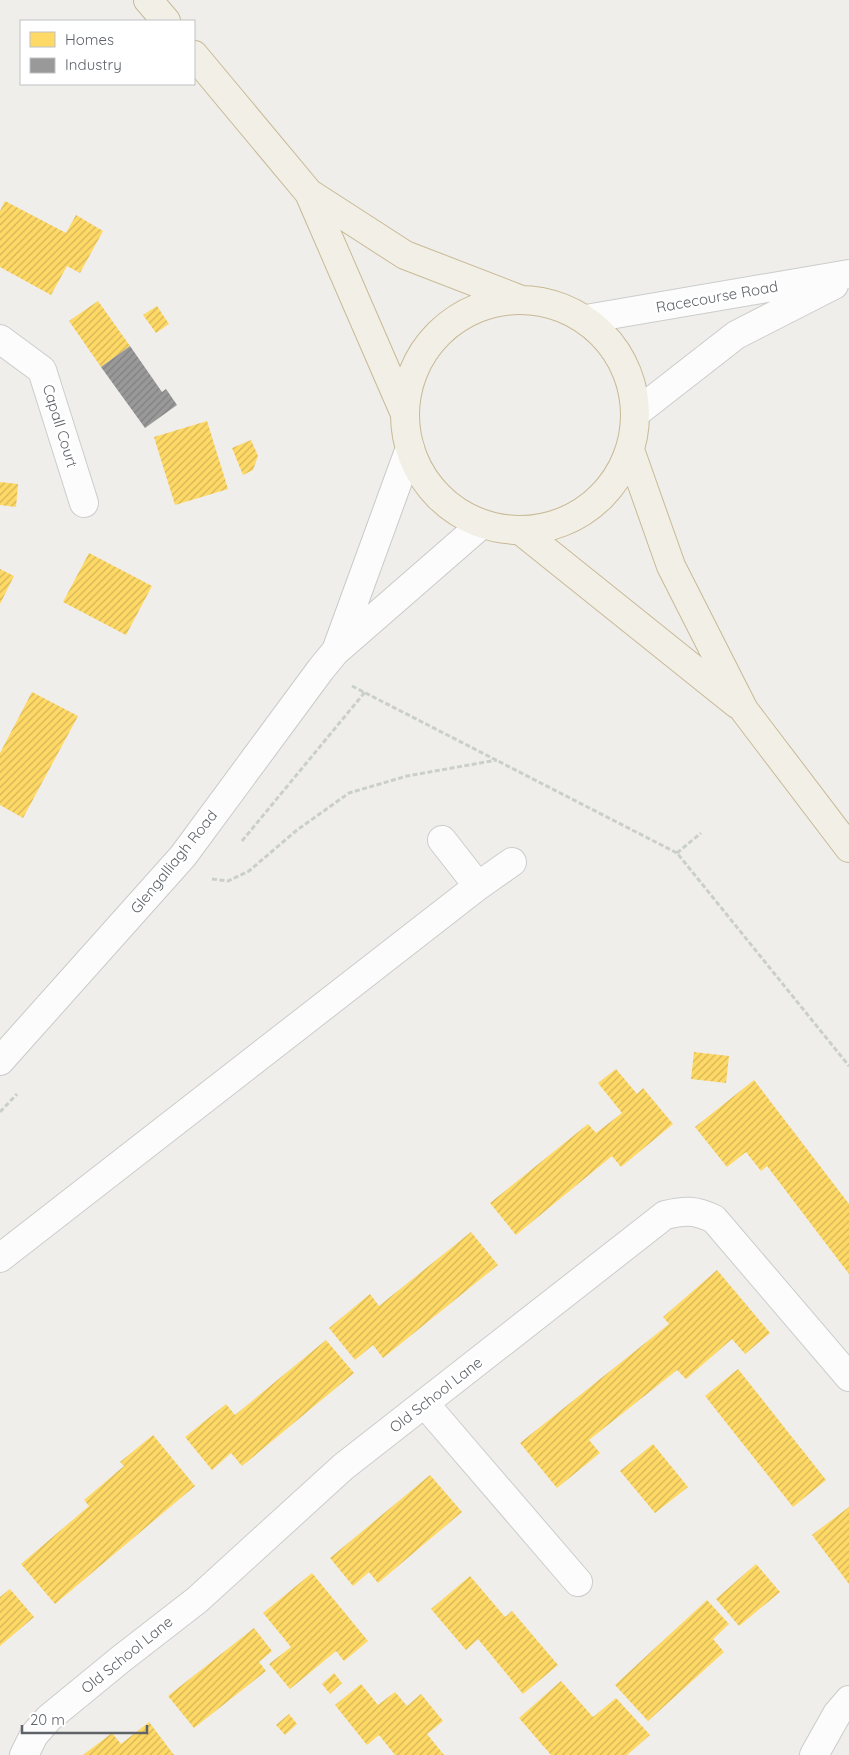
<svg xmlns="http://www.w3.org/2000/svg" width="849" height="1755" viewBox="0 0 849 1755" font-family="Quicksand,sans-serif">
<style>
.homes{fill:url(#homes-hatch)}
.industry{fill:url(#industry-hatch)}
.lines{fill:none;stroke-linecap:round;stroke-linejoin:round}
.minor-casing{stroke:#cbcccc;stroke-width:30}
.tertiary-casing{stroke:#cbcccc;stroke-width:30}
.secondary-casing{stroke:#cacacb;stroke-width:30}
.trunk-casing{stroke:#c8b996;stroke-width:30}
.path{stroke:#cacfcc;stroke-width:3;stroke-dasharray:5 2.5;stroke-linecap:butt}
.minor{stroke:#fdfcfc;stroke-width:28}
.tertiary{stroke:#fdfcfc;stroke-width:28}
.secondary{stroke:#fdfcfc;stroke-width:28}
.trunk{stroke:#f2f0e6;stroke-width:28}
.labels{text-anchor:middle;stroke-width:5;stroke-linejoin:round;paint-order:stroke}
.street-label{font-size:15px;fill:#5f6368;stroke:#fff}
</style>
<defs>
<pattern id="homes-hatch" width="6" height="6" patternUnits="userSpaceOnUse" patternTransform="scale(1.25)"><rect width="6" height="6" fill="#ffd966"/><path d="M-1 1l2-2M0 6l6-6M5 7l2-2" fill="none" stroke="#d2b458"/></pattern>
<pattern id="industry-hatch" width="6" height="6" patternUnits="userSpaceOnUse" patternTransform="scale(1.25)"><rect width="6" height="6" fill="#999"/><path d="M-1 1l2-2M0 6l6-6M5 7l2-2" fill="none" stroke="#808081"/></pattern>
</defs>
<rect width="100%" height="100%" fill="#efeeea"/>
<path class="homes" d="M 5,201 L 66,233 L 76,215 L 103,231 L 80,273 L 67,266 L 51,295 L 0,267 L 0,211 Z
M 98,301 L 130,346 L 101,367 L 69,321 Z
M 157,306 L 169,324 L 156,333 L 143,315 Z
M 207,421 L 228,489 L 175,505 L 154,437 Z
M 251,440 L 258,456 L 253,470 L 243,475 L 232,448 Z
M 0,482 L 18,484 L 16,507 L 0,505 Z
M 89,553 L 152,586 L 126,635 L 63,602 Z
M 0,569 L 14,576 L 0,604 Z
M 32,692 L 78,716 L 23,818 L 0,805 L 0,753 Z
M 694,1052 L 729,1056 L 726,1083 L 691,1079 Z
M 616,1069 L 637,1094 L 643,1088 L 673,1124 L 621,1167 L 612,1156 L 516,1235 L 490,1203 L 588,1124 L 596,1133 L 622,1113 L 598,1083 Z
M 754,1080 L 849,1204 L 849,1274 L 767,1166 L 761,1171 L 746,1152 L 727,1167 L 695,1127 Z
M 471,1232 L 498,1265 L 383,1358 L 373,1345 L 355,1360 L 329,1328 L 370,1294 L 379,1306 Z
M 717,1270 L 770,1333 L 745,1354 L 732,1339 L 686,1379 L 677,1370 L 589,1440 L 600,1453 L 557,1488 L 520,1443 L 669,1324 L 663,1317 Z
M 326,1340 L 354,1373 L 242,1466 L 231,1453 L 212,1470 L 185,1437 L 226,1404 L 235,1415 Z
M 738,1369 L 826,1480 L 793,1507 L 705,1396 Z
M 153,1435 L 195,1486 L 55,1604 L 21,1564 L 89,1506 L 84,1500 L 124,1466 L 120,1462 Z
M 653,1444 L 688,1487 L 655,1513 L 620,1471 Z
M 430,1475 L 462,1512 L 378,1583 L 369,1572 L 353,1586 L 330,1558 Z
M 849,1507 L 849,1584 L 812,1535 Z
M 756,1564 L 780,1592 L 739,1626 L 716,1599 Z
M 312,1573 L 368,1641 L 344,1661 L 336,1651 L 290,1689 L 269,1664 L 291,1647 L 263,1613 Z
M 470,1576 L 505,1617 L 512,1611 L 558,1665 L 523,1694 L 478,1639 L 466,1650 L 431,1609 Z
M 10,1589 L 34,1617 L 0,1646 L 0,1597 Z
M 707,1600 L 729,1624 L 713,1639 L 724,1652 L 648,1721 L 615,1685 Z
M 254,1628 L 272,1651 L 259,1662 L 266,1671 L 194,1728 L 168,1696 Z
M 334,1673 L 342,1683 L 330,1694 L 322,1684 Z
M 561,1681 L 593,1717 L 616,1698 L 650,1735 L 627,1755 L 551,1755 L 519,1718 Z
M 361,1684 L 378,1705 L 395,1692 L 407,1706 L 421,1694 L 443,1721 L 427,1734 L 444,1755 L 395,1755 L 379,1735 L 367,1745 L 335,1705 Z
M 289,1714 L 297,1724 L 285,1735 L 276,1725 Z
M 149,1722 L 174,1755 L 83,1755 L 112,1733 L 121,1744 Z"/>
<path class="industry" d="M 130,346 L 162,392 L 166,389 L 177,405 L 145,428 L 101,367 Z"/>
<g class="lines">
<g class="minor-casing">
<path id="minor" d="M 0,339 L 42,370 L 84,503
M 442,840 L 478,886
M 0,1258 L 478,886 L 512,862
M 425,1404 L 578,1582
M 24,1755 L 34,1735 L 49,1718 L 121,1659 L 197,1600 L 343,1467 L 665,1215 C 685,1210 695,1210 714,1219 L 849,1377
M 814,1755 L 837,1714 L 849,1700"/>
</g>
<g class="tertiary-casing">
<path id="tertiary" d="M 586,319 L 849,274
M 636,413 L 736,335 L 834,285"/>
</g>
<g class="secondary-casing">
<path id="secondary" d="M 336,651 L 410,448
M 0,1061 L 183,856 L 321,669 L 335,652 L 482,524"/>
</g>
<g class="trunk-casing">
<path id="trunk" d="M 148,0 L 166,21
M 194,55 L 309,193 L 405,414
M 309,193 L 405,255 L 519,299
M405 415a115 115 0 1 1 230 0a115 115 0 1 1-230 0Z
M 630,450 L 671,566 L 744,710 L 849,848
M 520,530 L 737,704"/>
</g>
<path class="path" d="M 352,686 L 677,853 L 849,1066
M 242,841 L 365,692
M 677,853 L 701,833
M 212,879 L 228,881 L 249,871 L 297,830 L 349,793 L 407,776 L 497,760
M 0,1112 L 17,1094"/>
<use href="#minor" class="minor"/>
<use href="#tertiary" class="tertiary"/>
<use href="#secondary" class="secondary"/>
<use href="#trunk" class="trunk"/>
</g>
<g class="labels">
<g class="street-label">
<text transform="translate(717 297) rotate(-10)" y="5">Racecourse Road</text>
<text transform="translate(60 426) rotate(73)" y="5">Capall Court</text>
<text transform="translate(174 862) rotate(-51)" y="5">Glengalliagh Road</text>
<text transform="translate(436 1395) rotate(-38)" y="5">Old School Lane</text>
<text transform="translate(127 1655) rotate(-39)" y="5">Old School Lane</text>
</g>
</g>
<rect x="20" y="20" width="175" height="65" fill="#ffffff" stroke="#bfc1c3"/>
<rect x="30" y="32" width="25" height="15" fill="#ffd966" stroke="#bfc1c3"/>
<text x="65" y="45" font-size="15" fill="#5f6368">Homes</text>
<rect x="30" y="58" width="25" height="15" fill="#999999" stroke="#bfc1c3"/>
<text x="65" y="70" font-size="15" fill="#5f6368">Industry</text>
<path d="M22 1725v8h125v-8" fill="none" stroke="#5f6368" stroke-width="2.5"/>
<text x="30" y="1725" font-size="15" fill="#5f6368" stroke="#ffffff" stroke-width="4" paint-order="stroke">20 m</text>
</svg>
